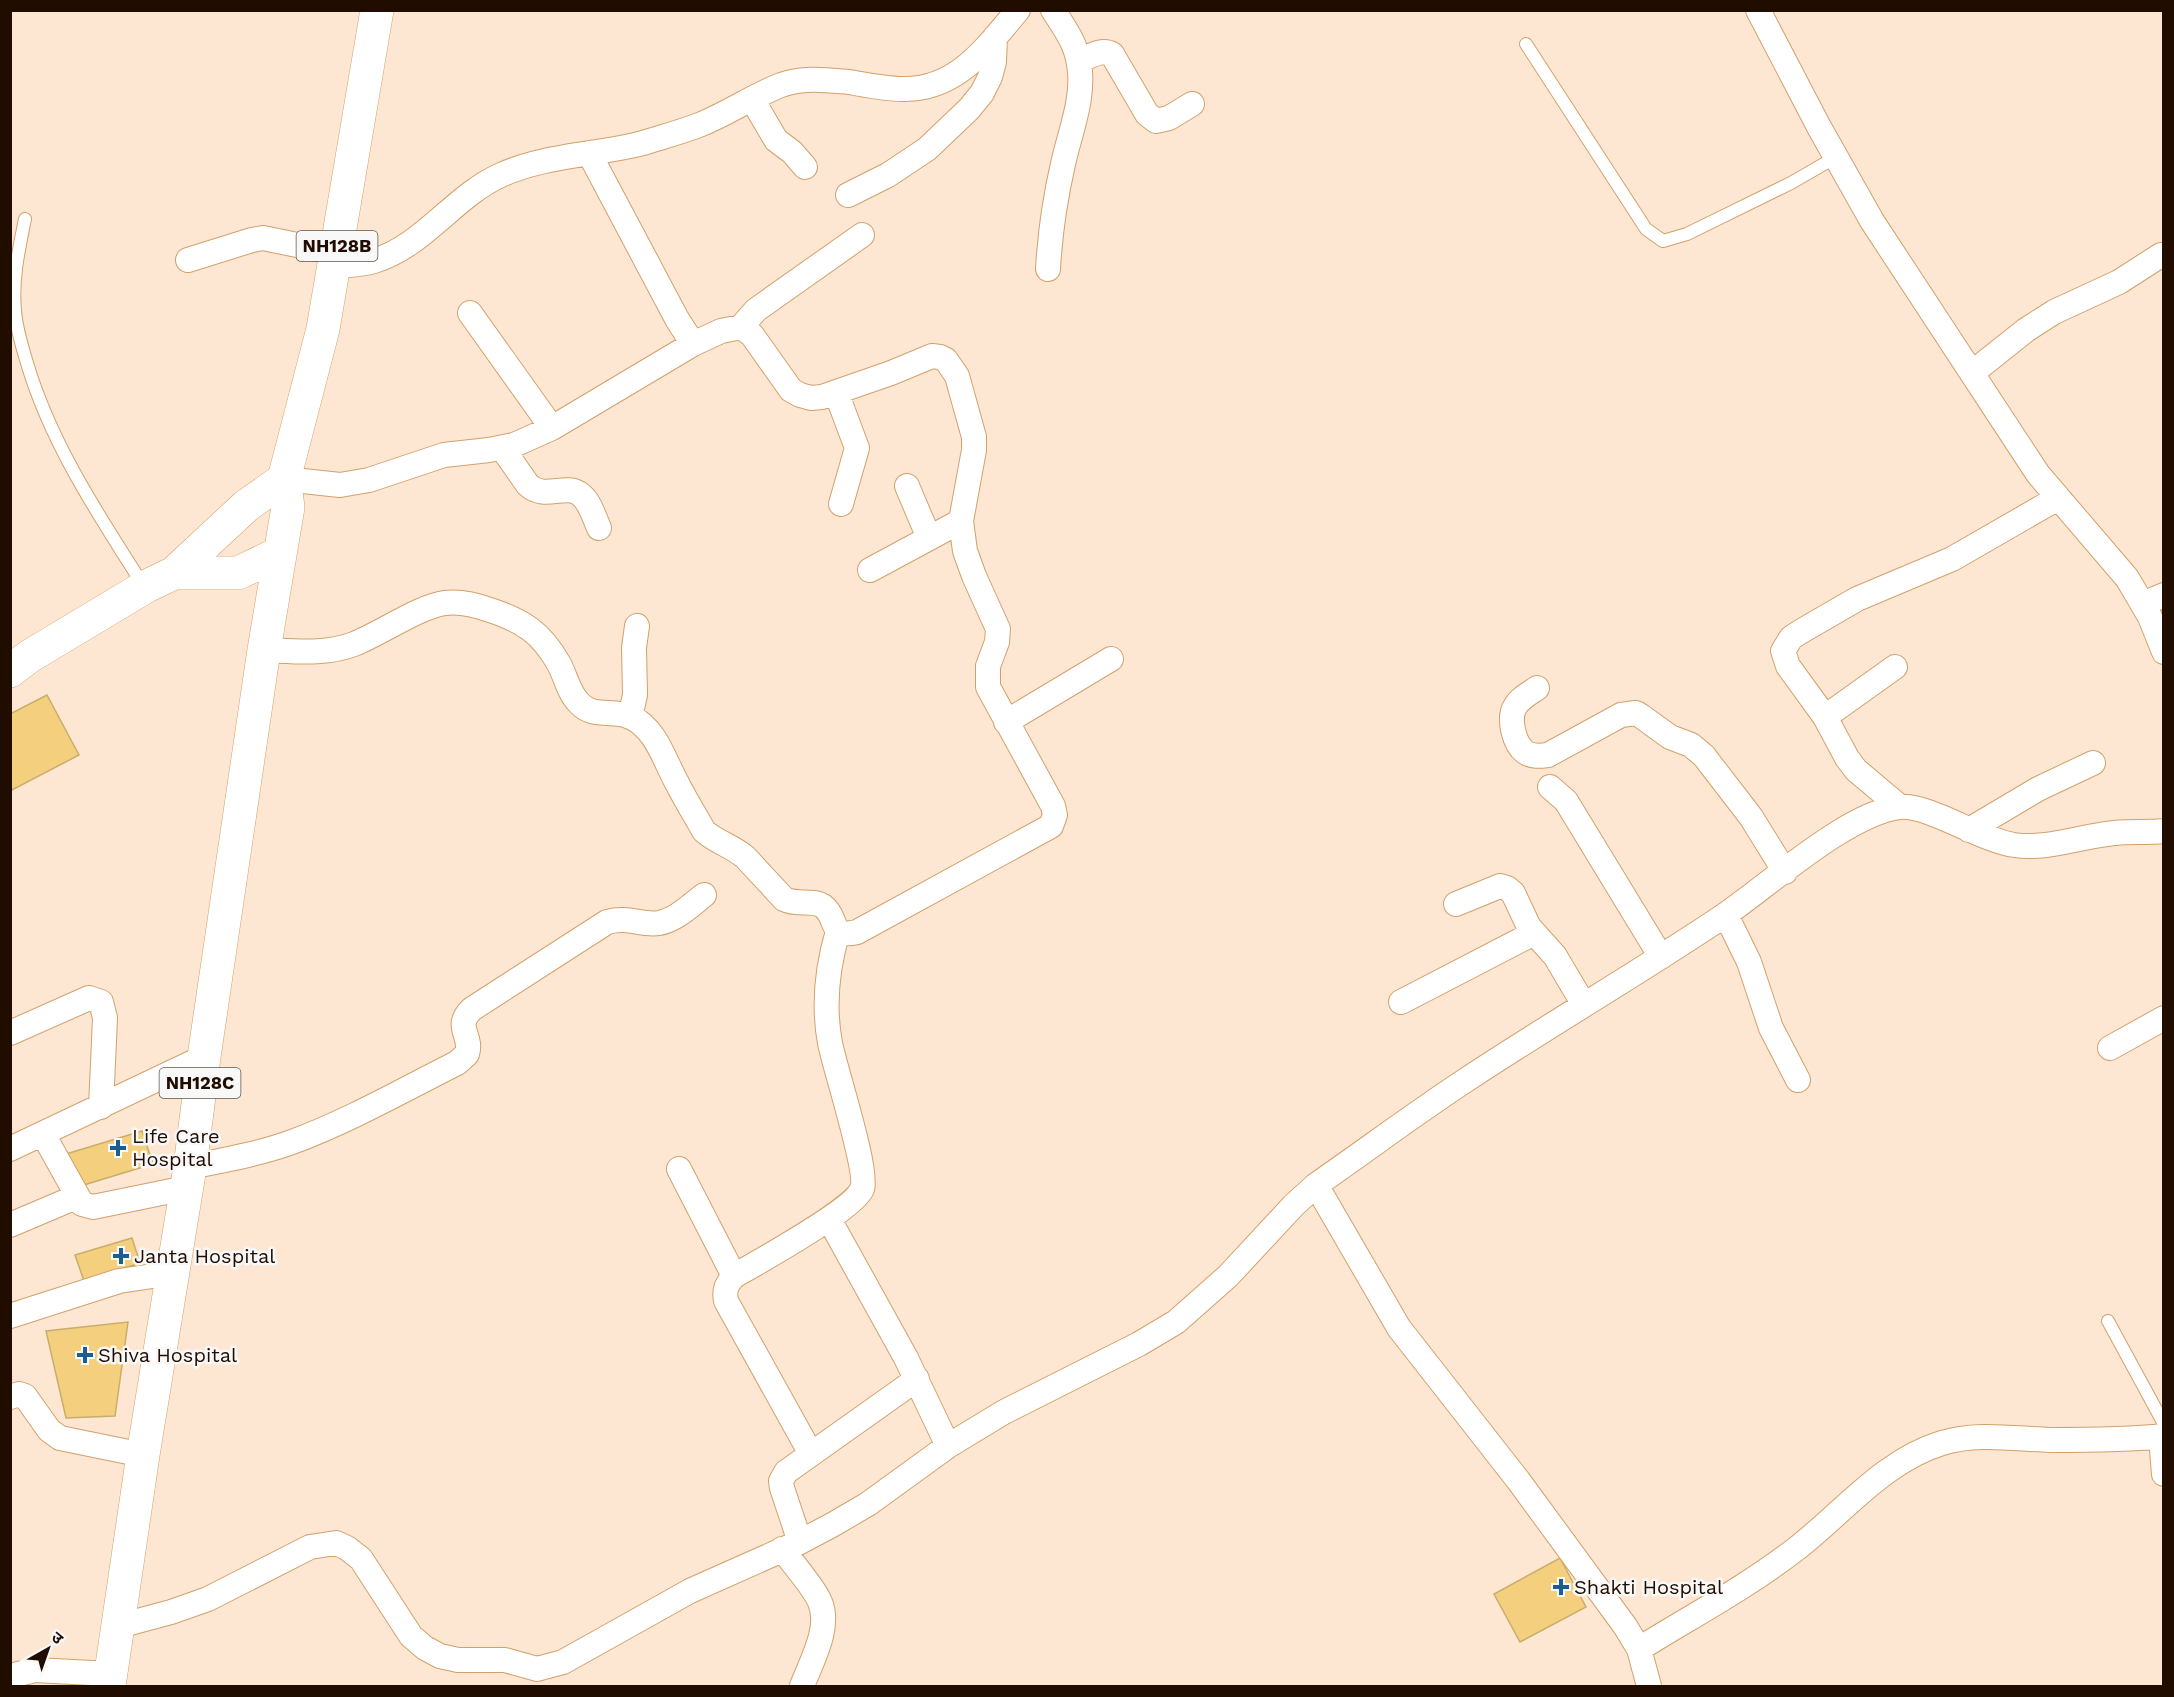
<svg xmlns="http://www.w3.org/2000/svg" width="2174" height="1697" viewBox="0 0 2174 1697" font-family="'Work Sans','Noto Sans Devanagari',sans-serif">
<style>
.building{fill:#f4d07e;stroke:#caad6b;stroke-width:1.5}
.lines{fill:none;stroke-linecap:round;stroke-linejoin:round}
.lane-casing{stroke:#d2a06b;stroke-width:14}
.street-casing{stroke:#d2a06b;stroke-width:26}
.highway-casing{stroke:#d2a06b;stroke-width:34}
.lane{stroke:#fff;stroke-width:12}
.street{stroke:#fff;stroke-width:24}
.highway{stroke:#fff;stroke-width:33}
.poi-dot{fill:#1a5f93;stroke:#f8f8f8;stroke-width:2}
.labels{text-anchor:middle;stroke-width:5;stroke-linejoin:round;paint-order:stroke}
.shield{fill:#f8f8f8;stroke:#61544a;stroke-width:1.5}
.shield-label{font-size:18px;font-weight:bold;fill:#200d00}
.poi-label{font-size:20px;fill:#200d00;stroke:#f8f8f8;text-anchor:start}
</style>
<rect width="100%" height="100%" fill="#fde7d2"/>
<path class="building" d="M 47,695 L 79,755 L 10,791 L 10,714 Z
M 142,1131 L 153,1164 L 77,1187 L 66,1154 Z
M 132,1238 L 140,1263 L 84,1281 L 75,1255 Z
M 128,1322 L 115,1416 L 66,1418 L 46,1331 Z
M 1560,1558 L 1586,1607 L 1520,1642 L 1494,1594 Z"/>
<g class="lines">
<g class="lane-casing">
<path id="lane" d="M 1526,44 L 1646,229 L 1663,241 L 1687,234 L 1791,183 L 1836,157
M 25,219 C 19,249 12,279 15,310 C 16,328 22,346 27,363 C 51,444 98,514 143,585
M 2108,1321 L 2164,1424"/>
</g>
<g class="street-casing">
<path id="street" d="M 1758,10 L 1819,127 L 1872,221 L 2038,474 L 2127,578 L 2150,617 L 2164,652
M 1079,61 C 1089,57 1101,48 1112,54 L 1147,114 L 1156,121 L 1169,118 L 1192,104
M 752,99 L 776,140 L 792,152 L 805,167
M 589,153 L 677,319 L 693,344
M 848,195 L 888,175 L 927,149 L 969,109 L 982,93 L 990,77 L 994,62 L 995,37
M 188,260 L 252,240 L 263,238 L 336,253
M 334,266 C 347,265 362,265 374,261 C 425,245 454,196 501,175 C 545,155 597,155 643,143 C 662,137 681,132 699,125 C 727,114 753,96 781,85 C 804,77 825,80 849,82 C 866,85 885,89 903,89 C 957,90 986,48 1018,10
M 1048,269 C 1050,233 1055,199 1063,164 C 1070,132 1085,97 1079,64 C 1076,43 1064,27 1053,10
M 470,313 L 552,428
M 741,327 L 756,310 L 862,235
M 1972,373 L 2026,330 L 2054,312 L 2119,282 L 2161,255
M 836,392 L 857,448 L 841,504
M 502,448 L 528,485 C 546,501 566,482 581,495 C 590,502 594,517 599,528
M 907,486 L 929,538
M 870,570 L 961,521
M 2143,604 L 2164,595
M 264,650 C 294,651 326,655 354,644 C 380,634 420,606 445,603 C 460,601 476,605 490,610 C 523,621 541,632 559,664 C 566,677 569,694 580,704 C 593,718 614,709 631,717 C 657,730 664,760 677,783 C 685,799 695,815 704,831 C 716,842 732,846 745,857 L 784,899 C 798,906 812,899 823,906 C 839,918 828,939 857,932 L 1051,826 L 1055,815 L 1053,806 L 988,687 L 988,666 L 997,642 L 998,629 L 974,576 L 965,551 L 961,521 L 974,450 L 974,437 L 957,376 L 946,360 L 940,357 L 932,356 L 891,373 L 822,397 L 811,398 L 800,395 L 791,390 L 752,335 L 741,327 L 721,331 L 693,344 L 552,428 L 514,445 L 489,450 L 444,455 L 369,480 L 340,485 L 284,479
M 1537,688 C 1530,693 1519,699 1515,707 C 1508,718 1514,744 1525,752 C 1532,757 1540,756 1548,755 L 1621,715 L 1636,713 L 1641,716 L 1670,737 L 1691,745 L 1704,756 L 1751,817 L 1785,872
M 630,717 L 635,695 L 634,648 L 637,626
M 1825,717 L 1895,667
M 1006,722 L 1111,659
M 1550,787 L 1566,801 L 1661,957
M 1900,807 L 1856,770 L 1847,758 L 1825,717 L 1788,666 L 1783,651 L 1791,638 L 1800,632 L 1857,599 L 1952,559 L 2058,498
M 1969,830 L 2038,789 L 2093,763
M 1456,904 L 1500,886 L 1507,888 L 1513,893 L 1529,927 L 1555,956 L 1584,1005
M 1726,915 L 1749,962 L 1771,1028 L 1798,1080
M 1401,1002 L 1534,933
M 10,1033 L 89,998 L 101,1002 L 105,1018 L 101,1107
M 2110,1048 L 2164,1018
M 43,1134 L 82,1204 L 93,1207 L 186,1188
M 10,1149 L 204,1057
M 190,1167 C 224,1160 259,1154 292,1142 C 349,1121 403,1090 457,1063 L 467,1054 C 473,1035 453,1027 472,1009 L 607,922 C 629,916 642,926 659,923 C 676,920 691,905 704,895
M 679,1169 L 734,1276
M 1316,1185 L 1399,1328 L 1518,1480 L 1625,1626 L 1639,1649 L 1649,1686
M 829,1219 L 906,1358 L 948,1446
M 10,1225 L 76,1197
M 10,1316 L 119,1281 L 173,1273
M 10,1397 L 19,1394 L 25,1396 L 49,1430 L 60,1438 L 143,1455
M 2161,1437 L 2164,1474
M 811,1454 L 726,1301 C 724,1290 726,1285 734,1276 C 757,1263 854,1209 862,1189 C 869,1172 835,1069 830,1043 C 823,1005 827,968 838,931
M 800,1542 L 782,1488 L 781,1481 L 786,1472 L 917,1379
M 782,1549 C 793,1564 814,1587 820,1602 C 831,1628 811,1662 802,1686
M 119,1626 L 171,1612 L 208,1599 L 310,1547 L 336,1543 L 347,1548 L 361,1559 L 411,1636 L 425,1648 L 440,1656 L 458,1660 L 505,1660 L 537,1669 L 563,1662 L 690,1591 L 800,1542 L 832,1525 L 868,1504 L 948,1446 L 1004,1412 L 1139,1344 L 1176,1322 L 1228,1276 L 1294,1205 L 1316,1185 C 1365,1151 1413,1115 1463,1082 C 1549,1025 1637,974 1722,917 C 1768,886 1846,814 1899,807 C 1929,804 1980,840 2014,845 C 2048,850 2081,836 2115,833 C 2131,831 2147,833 2164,831
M 1639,1649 C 1692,1616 1747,1587 1796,1549 C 1843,1513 1883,1461 1942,1443 C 1977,1432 2015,1439 2050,1440 C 2088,1440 2126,1440 2164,1436
M 10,1676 L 35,1670 L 111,1674"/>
</g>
<g class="highway-casing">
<path id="highway" d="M 174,573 L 238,573 L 280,553
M 10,671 L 30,656 L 145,587 L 174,573 L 246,506 L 284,479
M 109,1686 L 143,1455 L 190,1167 L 204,1057 L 264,650 L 288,507 L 284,479 L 323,329 L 377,10"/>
</g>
<use href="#lane" class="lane"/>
<use href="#street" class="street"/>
<use href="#highway" class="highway"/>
</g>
<g class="poi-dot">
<path d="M115 1139h6v6h6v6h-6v6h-6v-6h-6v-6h6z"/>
<path d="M118 1247h6v6h6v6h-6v6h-6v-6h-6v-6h6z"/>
<path d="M82 1346h6v6h6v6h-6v6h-6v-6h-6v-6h6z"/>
<path d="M1558 1578h6v6h6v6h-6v6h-6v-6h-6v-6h6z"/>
</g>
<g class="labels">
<g class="shield">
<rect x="296.5" y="231" width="81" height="30" rx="4.5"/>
<rect x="159.5" y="1068" width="81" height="30" rx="4.5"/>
</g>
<g class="shield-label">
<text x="337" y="252">NH128B</text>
<text x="200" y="1089">NH128C</text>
</g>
<g class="poi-label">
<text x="132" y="1143">Life Care<tspan x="132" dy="23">Hospital</tspan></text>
<text x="134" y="1263">Janta Hospital</text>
<text x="98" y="1362">Shiva Hospital</text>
<text x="1574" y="1594">Shakti Hospital</text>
</g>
</g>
<rect width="2174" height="1697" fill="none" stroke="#200d00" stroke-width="24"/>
<g transform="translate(48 1649) rotate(40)" stroke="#f8f8f8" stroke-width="4.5" paint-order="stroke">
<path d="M0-4.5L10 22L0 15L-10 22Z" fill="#200d00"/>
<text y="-9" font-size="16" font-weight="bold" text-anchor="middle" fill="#200d00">उ</text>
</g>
</svg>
